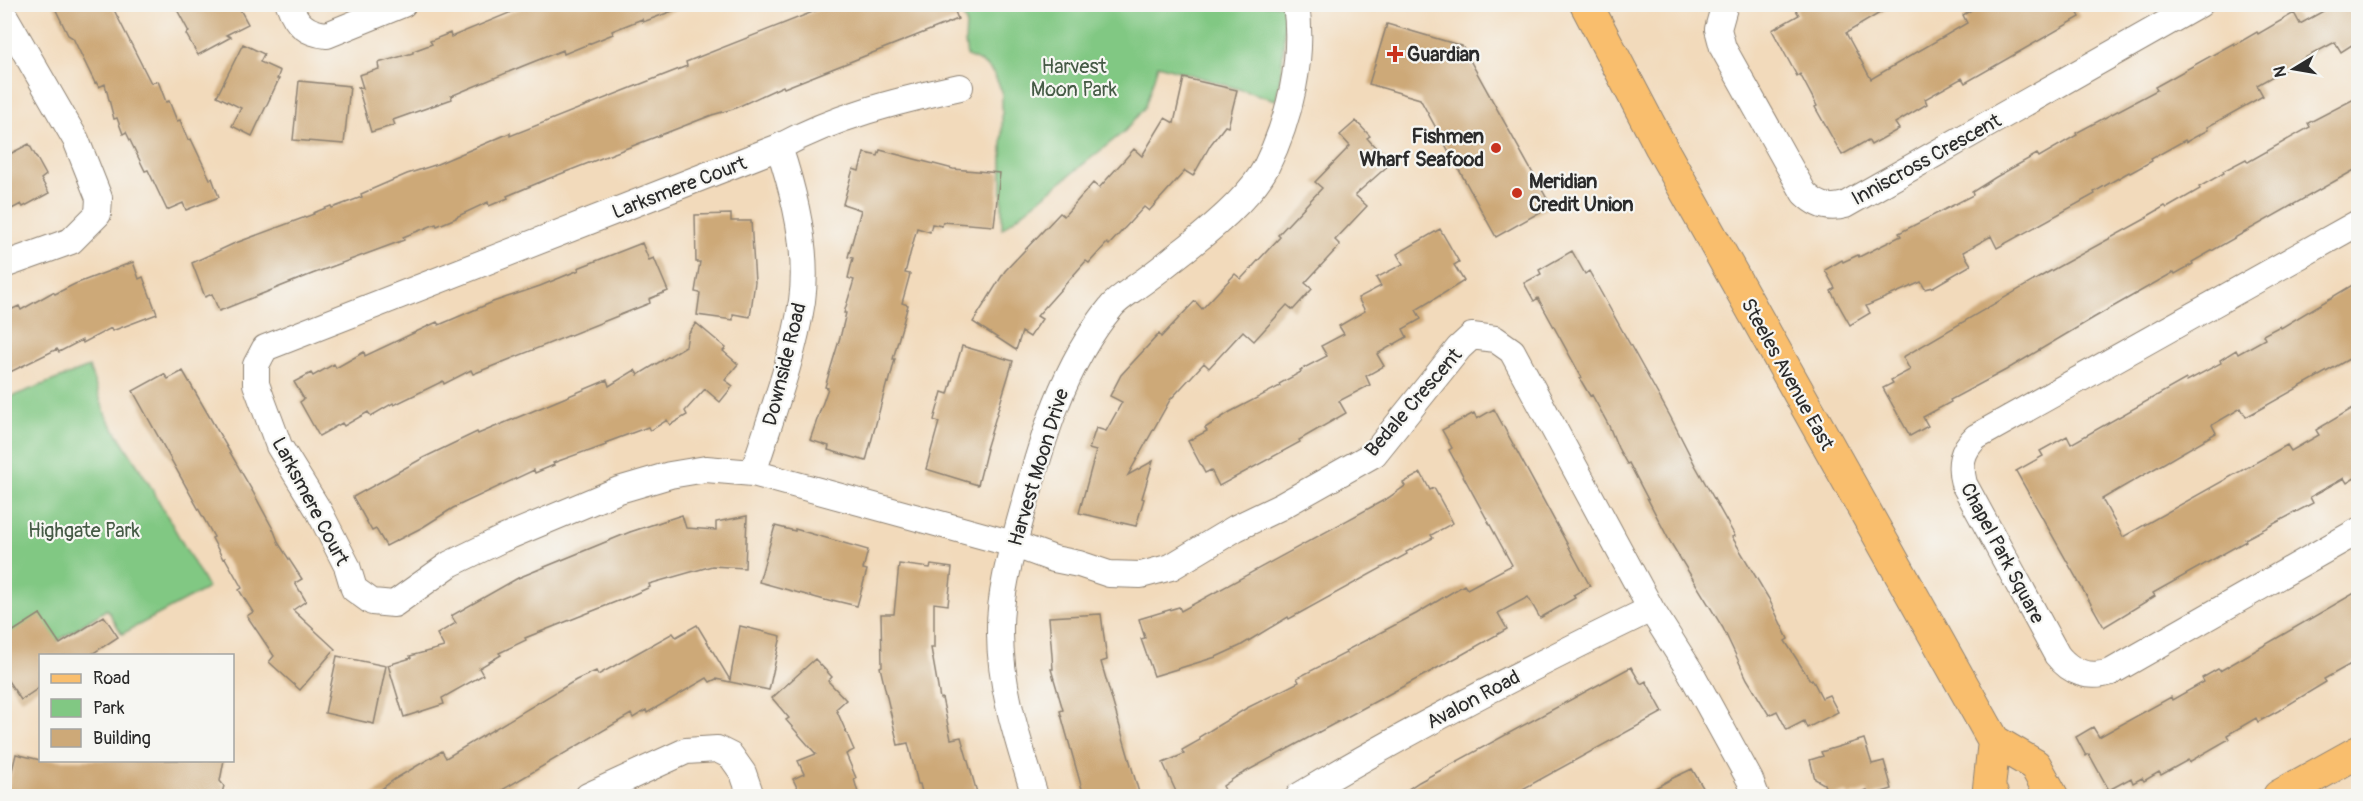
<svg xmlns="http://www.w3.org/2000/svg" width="2363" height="801" viewBox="0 0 2363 801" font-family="Pangolin,sans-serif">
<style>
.green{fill:#81c883;stroke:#567a57;stroke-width:1.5}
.building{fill:#cda978}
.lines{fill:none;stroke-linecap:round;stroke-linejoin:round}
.minor-casing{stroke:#8e8273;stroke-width:28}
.major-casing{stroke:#8e8273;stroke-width:34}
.minor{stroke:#fff;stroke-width:26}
.major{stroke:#f9be6d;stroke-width:32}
.poi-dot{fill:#c8321e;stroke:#f6f6f2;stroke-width:2}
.labels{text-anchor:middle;stroke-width:4.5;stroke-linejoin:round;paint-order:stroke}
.poi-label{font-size:20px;font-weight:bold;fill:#2b2b2b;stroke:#f6f6f2;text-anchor:start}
.park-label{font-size:20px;fill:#455a45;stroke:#f6f6f2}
.street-label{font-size:20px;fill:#2b2b2b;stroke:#f6f6f2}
</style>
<rect width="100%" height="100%" fill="#f6f6f2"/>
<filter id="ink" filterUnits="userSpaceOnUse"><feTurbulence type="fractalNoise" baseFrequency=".0167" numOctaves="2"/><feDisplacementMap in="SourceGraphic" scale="12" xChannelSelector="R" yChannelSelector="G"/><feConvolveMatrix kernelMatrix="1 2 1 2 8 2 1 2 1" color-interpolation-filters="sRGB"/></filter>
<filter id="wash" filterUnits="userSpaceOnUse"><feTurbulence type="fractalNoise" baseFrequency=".008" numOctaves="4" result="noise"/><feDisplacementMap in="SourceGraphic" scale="24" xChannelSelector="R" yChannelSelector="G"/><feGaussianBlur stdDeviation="1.35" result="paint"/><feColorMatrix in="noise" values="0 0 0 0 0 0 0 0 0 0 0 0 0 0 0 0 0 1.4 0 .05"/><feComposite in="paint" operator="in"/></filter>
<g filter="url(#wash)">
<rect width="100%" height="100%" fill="#f2dabb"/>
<path class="green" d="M 958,5 L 1283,5 C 1286,37 1283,68 1276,100 L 1158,65 L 1145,107 L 1125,131 L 1002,229 L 1002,92 C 994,71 989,64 967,56 L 965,43 L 966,23 Z
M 89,367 L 106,416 L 148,482 L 208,588 L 122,634 L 107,609 L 5,675 L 5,399 Z"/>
<g id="blocks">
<path class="building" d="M 53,4 L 111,4 L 151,83 L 158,81 L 166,102 L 169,101 L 177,121 L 180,120 L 188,140 L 191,139 L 210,179 L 212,178 L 219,197 L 186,210 L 183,203 L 167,210 L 148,170 L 145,171 L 126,132 L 123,134 L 117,118 L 114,119 L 105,84 L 99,87 L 96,82 L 95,83 L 73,38 L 68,35 Z
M 174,4 L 237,4 L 248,24 L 226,35 L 231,37 L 198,55 L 186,34 L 189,32 Z
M 531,4 L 686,6 L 643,22 L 642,19 L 612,31 L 613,34 L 564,54 L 563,50 L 523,66 L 451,96 L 452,99 L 393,120 L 395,125 L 371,132 L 358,87 L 363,88 L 359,75 L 379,69 L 378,63 L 413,53 L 413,51 L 432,44 L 430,41 L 450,33 L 451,37 Z
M 833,4 L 952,4 L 958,19 L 784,88 L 783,86 L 733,109 L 712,115 L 545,180 L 507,196 L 508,198 L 489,206 L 488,202 L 456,217 L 456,218 L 437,226 L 436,224 L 403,237 L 404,240 L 312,274 L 219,311 L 212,294 L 205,297 L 192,263 L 233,244 L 314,214 L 313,213 L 331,206 L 332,208 L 362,197 L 361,194 L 407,174 L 435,165 L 510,133 L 510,136 L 641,84 L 687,66 L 686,62 Z
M 1806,4 L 1895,4 L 1846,33 L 1871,79 L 1967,23 L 1963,15 L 1981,4 L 2073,4 L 2080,17 L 1965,83 L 1962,78 L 1925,99 L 1927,104 L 1895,123 L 1899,129 L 1871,145 L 1868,140 L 1842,155 L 1815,107 L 1817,106 L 1800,74 L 1797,76 L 1772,30 L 1799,15 L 1796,10 Z
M 2336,4 L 2348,4 L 2358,22 L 2358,41 L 2341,52 L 2335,42 L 2303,59 L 2257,85 L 2263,96 L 2207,127 L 2208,130 L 2186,142 L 2185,140 L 2151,159 L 2152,161 L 2130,173 L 2129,172 L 2094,192 L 2095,194 L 1997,248 L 1991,236 L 1963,252 L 1971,265 L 1933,287 L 1925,289 L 1921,282 L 1866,306 L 1870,313 L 1850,325 L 1831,291 L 1835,288 L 1825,270 L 1842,260 L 1843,262 L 1858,255 L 1859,257 L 1901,236 L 1899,233 L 1973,195 L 1972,192 L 1996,177 L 2037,154 L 2039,157 L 2077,135 L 2076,133 L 2157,90 L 2155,87 L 2234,43 L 2235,45 L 2257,32 L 2258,34 L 2294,13 L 2300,24 Z
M 1387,24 L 1462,46 L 1551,206 L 1496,237 L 1420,99 L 1369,84 Z
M 243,44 L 264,54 L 260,62 L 280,71 L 277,79 L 279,79 L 252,136 L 232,126 L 241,108 L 217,96 Z
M 1184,78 L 1237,90 L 1228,127 L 1225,126 L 1211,144 L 1193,176 L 1185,171 L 1149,211 L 1144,207 L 1109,245 L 1107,243 L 1089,263 L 1086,261 L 1037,316 L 1042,319 L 1030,337 L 1022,332 L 1016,350 L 973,322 L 1005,271 L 1060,213 L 1064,216 L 1093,183 L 1099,188 L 1134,149 L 1142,156 L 1165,118 L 1174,123 Z
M 299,81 L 350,86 L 344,144 L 293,140 Z
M 2358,97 L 2358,168 L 2192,262 L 2193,264 L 2175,274 L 2174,272 L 2095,317 L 2006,370 L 1950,400 L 1951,402 L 1923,417 L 1928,426 L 1910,436 L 1883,388 L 1893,383 L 1891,380 L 1910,370 L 1903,357 L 2047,273 L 2147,218 L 2146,217 L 2165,206 L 2167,208 L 2200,189 L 2199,187 L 2224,173 L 2223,171 L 2246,159 L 2248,162 L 2310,127 L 2308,123 Z
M 1356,121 L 1370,136 L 1367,138 L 1390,164 L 1355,195 L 1367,206 L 1335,240 L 1340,245 L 1305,283 L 1312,289 L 1293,310 L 1287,305 L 1254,341 L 1243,331 L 1209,368 L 1204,363 L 1170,400 L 1128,475 L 1153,461 L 1142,498 L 1144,499 L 1136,526 L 1079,513 L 1096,451 L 1089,449 L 1096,428 L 1106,431 L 1122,402 L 1110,396 L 1121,375 L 1159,334 L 1161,337 L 1195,301 L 1202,309 L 1235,274 L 1241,279 L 1280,237 L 1278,235 L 1322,188 L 1315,182 L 1350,146 L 1340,135 Z
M 29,144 L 46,175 L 41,179 L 49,193 L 23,207 L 21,204 L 4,213 L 4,157 Z
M 880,150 L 953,169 L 1000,173 L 994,226 L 943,222 L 942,226 L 932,224 L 930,232 L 917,228 L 905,273 L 910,274 L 902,303 L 908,305 L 893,359 L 895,359 L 889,383 L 887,382 L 866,461 L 828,450 L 829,446 L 810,440 L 828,388 L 825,387 L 841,334 L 846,313 L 844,313 L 854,280 L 848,278 L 853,258 L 848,257 L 861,210 L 843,204 L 853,169 L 859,171 L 864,153 L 878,156 Z
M 731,214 L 731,221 L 751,221 L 755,282 L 750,317 L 733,314 L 733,320 L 697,315 L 700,293 L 695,292 L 700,262 L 696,262 L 695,215 Z
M 1440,229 L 1459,262 L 1454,265 L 1464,281 L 1416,310 L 1421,319 L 1403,329 L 1407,337 L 1377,354 L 1384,366 L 1366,376 L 1370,385 L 1339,401 L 1346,413 L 1299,440 L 1300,442 L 1219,486 L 1211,470 L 1205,473 L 1188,441 L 1207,431 L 1205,428 L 1230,412 L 1280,386 L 1279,384 L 1301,372 L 1300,370 L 1327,356 L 1321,346 L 1344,334 L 1339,326 L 1365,311 L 1358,298 L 1381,286 L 1376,278 L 1403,264 L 1397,254 Z
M 642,243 L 649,260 L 654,258 L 668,291 L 649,299 L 650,303 L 473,374 L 471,370 L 444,384 L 443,381 L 394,405 L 393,403 L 371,416 L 368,412 L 344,426 L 342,423 L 319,436 L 300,402 L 304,399 L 294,382 L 311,373 L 313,376 L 334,364 L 336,368 L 364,352 L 365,356 L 437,322 L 439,325 L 493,302 L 540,286 L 579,270 L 578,268 Z
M 1572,251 L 1585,274 L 1589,271 L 1670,416 L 1695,465 L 1735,536 L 1732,537 L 1769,599 L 1788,639 L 1785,641 L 1810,680 L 1812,679 L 1822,698 L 1829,695 L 1838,712 L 1807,728 L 1804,721 L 1787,730 L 1777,711 L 1769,715 L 1747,679 L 1723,628 L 1669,540 L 1629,463 L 1627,464 L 1618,448 L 1609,426 L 1592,395 L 1590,396 L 1580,379 L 1582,378 L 1538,298 L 1534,301 L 1524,283 L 1541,274 L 1539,270 Z
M 133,262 L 139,279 L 143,277 L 157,314 L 112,331 L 111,328 L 83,343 L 82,340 L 59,352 L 57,349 L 4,375 L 4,313 L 19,306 L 21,310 L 53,292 L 55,294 L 75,284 Z
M 2354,284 L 2358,293 L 2358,354 L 2246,417 L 2241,408 L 2212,425 L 2216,433 L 2102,499 L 2123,537 L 2287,445 L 2291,451 L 2319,435 L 2316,430 L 2358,405 L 2358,476 L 2347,483 L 2344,478 L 2310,497 L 2313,503 L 2245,539 L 2246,541 L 2153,593 L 2155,596 L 2104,627 L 2016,471 L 2043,456 L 2040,451 L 2067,436 L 2071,444 L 2186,379 L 2187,381 L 2221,363 L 2220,360 L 2236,350 L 2238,354 L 2265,339 L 2263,335 L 2280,326 L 2281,328 Z
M 696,323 L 726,348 L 723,351 L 738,364 L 725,380 L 733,386 L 720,402 L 705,389 L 685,411 L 687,415 L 670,425 L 667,420 L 650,431 L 648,427 L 605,443 L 606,445 L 587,452 L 586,451 L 553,463 L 554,465 L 535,473 L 534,470 L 453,508 L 423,527 L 386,546 L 376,529 L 372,531 L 353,497 L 423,458 L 477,432 L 478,434 L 607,380 L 609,386 L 635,370 L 638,375 L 686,346 L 688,334 Z
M 962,346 L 1013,361 L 986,449 L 987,449 L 978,485 L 926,469 L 939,422 L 934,420 L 942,392 L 948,394 Z
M 183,371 L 253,492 L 274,531 L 279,544 L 302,579 L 295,583 L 306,601 L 293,610 L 335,649 L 300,690 L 269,662 L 274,656 L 247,616 L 253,612 L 239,590 L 242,588 L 225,558 L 223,559 L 212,538 L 214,537 L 133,391 L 164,374 L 168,379 Z
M 1494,409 L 1590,586 L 1573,595 L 1575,598 L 1540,618 L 1528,597 L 1498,613 L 1507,629 L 1463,654 L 1236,777 L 1223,786 L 1225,790 L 1213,796 L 1178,796 L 1163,763 L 1184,754 L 1182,750 L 1200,740 L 1199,737 L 1247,708 L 1299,682 L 1297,678 L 1346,653 L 1345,651 L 1416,614 L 1464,585 L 1467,589 L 1512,565 L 1449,450 L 1452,448 L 1442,430 L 1474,413 L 1477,419 Z
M 1421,473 L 1430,490 L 1434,488 L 1453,523 L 1431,535 L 1433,538 L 1406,552 L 1407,554 L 1289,619 L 1288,617 L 1240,646 L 1216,657 L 1154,676 L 1141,639 L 1145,638 L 1139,619 L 1179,607 L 1181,611 L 1388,498 L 1405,486 L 1403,483 Z
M 682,515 L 686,528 L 716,530 L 716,522 L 747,516 L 745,568 L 712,566 L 649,584 L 650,587 L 628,597 L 525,638 L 526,640 L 499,653 L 501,655 L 479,668 L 483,675 L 442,698 L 444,704 L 404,717 L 388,665 L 411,658 L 410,656 L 444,647 L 437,634 L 456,623 L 451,616 L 518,578 L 630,532 Z
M 775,526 L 795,531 L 795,529 L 868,550 L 863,569 L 867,570 L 857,606 L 832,600 L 832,602 L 759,582 Z
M 899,564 L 930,568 L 931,565 L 952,568 L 948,605 L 934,603 L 934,648 L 931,648 L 940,699 L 942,698 L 951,739 L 961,737 L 978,796 L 923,796 L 920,784 L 918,784 L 908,743 L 898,745 L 880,667 L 882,666 L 881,614 L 894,614 Z
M 2358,591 L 2358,660 L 2324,679 L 2326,682 L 2278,711 L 2258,722 L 2256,718 L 2227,735 L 2229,739 L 2189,762 L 2188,760 L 2161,775 L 2159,772 L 2144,781 L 2142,778 L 2133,783 L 2131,778 L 2109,790 L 2089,754 L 2086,756 L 2076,737 L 2093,727 L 2099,737 L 2171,697 L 2172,700 L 2204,682 L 2202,678 L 2218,669 L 2220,671 Z
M 40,614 L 60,644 L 104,616 L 118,637 L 89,656 L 40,656 L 40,687 L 21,700 L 4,675 L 4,637 Z
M 1101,614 L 1107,660 L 1101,662 L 1140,796 L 1084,796 L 1060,711 L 1063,710 L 1051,669 L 1053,669 L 1049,617 Z
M 697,625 L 730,680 L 740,626 L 781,636 L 769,690 L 716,679 L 710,682 L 707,678 L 647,713 L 646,710 L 633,718 L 631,714 L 492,796 L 372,796 L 395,779 L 442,751 L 446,758 L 576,680 L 596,671 L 598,675 L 673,633 L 676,637 Z
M 337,656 L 386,666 L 374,724 L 325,713 Z
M 815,659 L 832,677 L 828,681 L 846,700 L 836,709 L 854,750 L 846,754 L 856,778 L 854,779 L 859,796 L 801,796 L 793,779 L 804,774 L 798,761 L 816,754 L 786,720 L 789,718 L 772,698 Z
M 1631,667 L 1641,684 L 1646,681 L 1663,712 L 1510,796 L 1398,796 L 1419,782 Z
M 1864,739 L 1872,764 L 1884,761 L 1892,789 L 1869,796 L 1867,790 L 1849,796 L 1847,792 L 1828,796 L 1824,784 L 1815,779 L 1810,760 L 1823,756 L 1821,752 Z
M 16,754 L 40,760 L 224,760 L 220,781 L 224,786 L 221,796 L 6,796 Z
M 1692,769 L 1708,796 L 1641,796 L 1673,778 Z"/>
</g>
</g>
<g filter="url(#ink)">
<use href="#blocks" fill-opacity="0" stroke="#8e8273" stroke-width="1.5"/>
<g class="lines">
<g class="minor-casing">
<path id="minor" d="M 289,4 C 296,24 306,33 327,35 L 403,4
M 1725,4 L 1718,29 L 1723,48 L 1804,193 C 1816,205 1828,210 1845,205 L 2200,4
M 4,15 L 76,140 L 99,198 L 98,214 L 71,241 L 4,265
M 960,87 C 897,101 836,116 779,147 L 265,348 L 256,365 L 256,384 L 279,446 L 319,511 L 347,566 L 354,589 L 372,602 L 394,604 L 450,564 L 502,539 L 619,490 L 670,475 L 706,469 L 753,473 L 1013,544 L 1054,559 L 1079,564 L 1109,574 L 1141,575 L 1171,567 L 1236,528 L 1280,507 L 1374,454 L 1459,348 L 1472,336 L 1495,339 L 1512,351 L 1651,609 L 1690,671 L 1750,780 L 1756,796
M 2358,223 L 1976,437 C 1961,451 1959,465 1964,484 L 2057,655 C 2071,673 2089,679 2111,672 L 2358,531
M 753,473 C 771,416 793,360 802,301 C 809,251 795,195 779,147
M 588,796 L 686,751 L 717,749 L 731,756 L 743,773 L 751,796
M 1035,796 C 1019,743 1000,689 1000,633 C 999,595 1011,554 1021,517 C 1041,444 1062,366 1112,306 C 1119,298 1131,291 1140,284 C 1156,273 1171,260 1187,248 C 1211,229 1252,194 1266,167 C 1290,119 1304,58 1296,4
M 1299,796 C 1413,728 1531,667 1651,609"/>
</g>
<g class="major-casing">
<path id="major" d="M 1586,4 L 1661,147 L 1994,741 L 2035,765 L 2052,796
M 1993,796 L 1989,788 L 1994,741
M 2279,796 L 2358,752"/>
</g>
<use href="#minor" class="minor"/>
<use href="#major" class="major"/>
</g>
</g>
<g class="poi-dot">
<path d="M1392 45h6v6h6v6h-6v6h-6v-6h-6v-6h6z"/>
<circle cx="1496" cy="148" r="6"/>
<circle cx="1517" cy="193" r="6"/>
</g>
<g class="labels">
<g class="poi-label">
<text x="1407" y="61">Guardian</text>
<text x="1484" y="143" text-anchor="end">Fishmen<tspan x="1484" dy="23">Wharf Seafood</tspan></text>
<text x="1529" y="188">Meridian<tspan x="1529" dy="23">Credit Union</tspan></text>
</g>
<g class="park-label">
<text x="1074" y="73">Harvest<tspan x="1074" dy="23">Moon Park</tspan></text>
<text x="84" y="537">Highgate Park</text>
</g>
<g class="street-label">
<text transform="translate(1926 159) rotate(-29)" y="7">Inniscross Crescent</text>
<text transform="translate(679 187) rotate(-21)" y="7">Larksmere Court</text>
<text transform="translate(784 364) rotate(-76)" y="7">Downside Road</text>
<text transform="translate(1788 374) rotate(61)" y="7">Steeles Avenue East</text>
<text transform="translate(1413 402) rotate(-49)" y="7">Bedale Crescent</text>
<text transform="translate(1038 467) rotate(-73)" y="7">Harvest Moon Drive</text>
<text transform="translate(311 501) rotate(62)" y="7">Larksmere Court</text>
<text transform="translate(2003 553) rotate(62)" y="7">Chapel Park Square</text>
<text transform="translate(1473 699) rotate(-28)" y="7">Avalon Road</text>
</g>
</g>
<rect width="2363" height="801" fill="none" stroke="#f6f6f2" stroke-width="24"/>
<rect x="39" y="654" width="195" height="108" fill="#f6f6f2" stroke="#a5a5a2" stroke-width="1.5"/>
<rect x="51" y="674" width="30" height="9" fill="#f9be6d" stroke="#a5a5a2" stroke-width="1.5"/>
<text x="93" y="684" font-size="18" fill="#2b2b2b">Road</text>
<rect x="51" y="699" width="30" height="18" fill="#81c883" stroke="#a5a5a2" stroke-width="1.5"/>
<text x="93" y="714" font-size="18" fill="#2b2b2b">Park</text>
<rect x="51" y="729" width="30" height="18" fill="#cda978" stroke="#a5a5a2" stroke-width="1.5"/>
<text x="93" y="744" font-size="18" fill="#2b2b2b">Building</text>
<g transform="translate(2294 69) rotate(259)" stroke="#f6f6f2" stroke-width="4.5" paint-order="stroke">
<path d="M0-4.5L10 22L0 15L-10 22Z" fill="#2b2b2b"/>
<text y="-9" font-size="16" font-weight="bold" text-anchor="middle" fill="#2b2b2b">N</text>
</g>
</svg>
